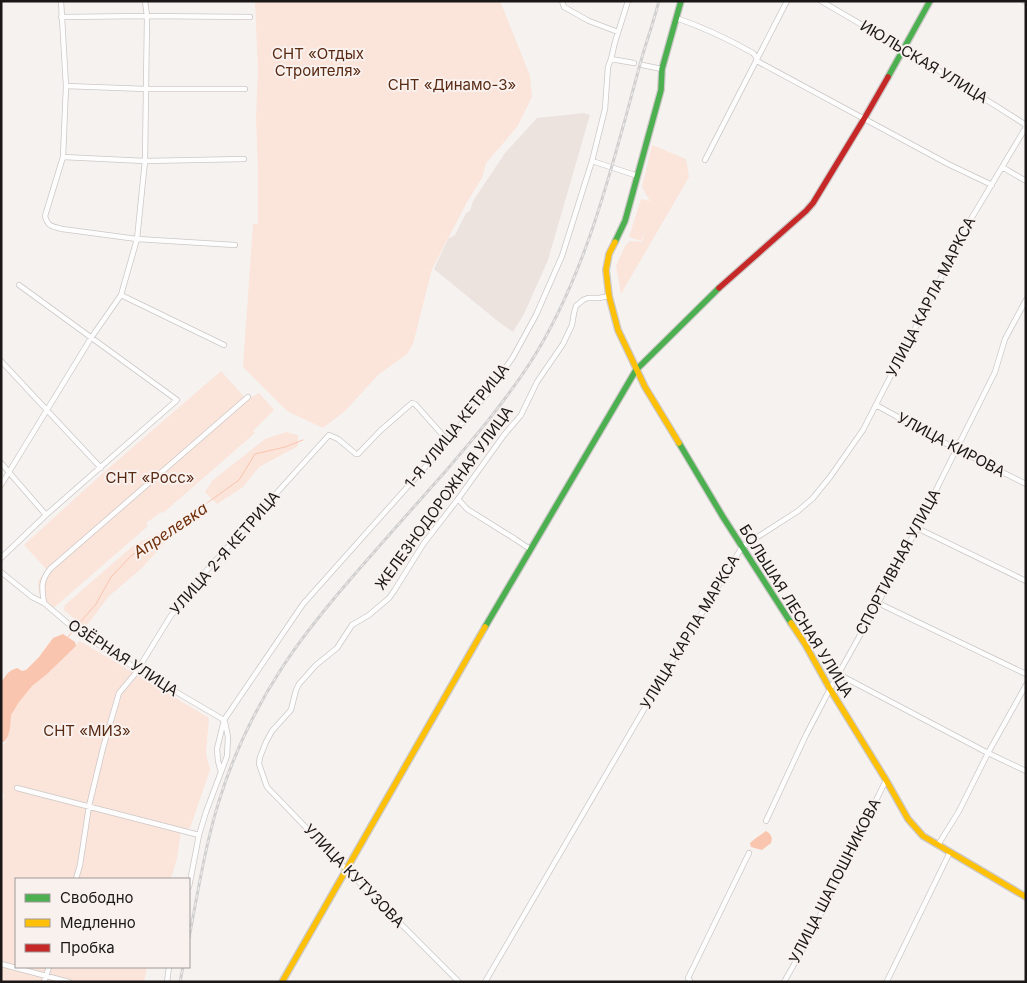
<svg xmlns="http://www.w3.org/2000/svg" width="1027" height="983" viewBox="0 0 1027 983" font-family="Inter,sans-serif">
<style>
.built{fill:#ece3df}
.green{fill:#fbe4da}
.water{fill:#fac5ae}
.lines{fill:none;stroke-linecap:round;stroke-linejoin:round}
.stream{stroke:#fac5ae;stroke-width:1}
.street-casing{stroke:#ccc8c7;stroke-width:6}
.fast-casing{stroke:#ccc8c7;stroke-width:8}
.slow-casing{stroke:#ccc8c7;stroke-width:8}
.jam-casing{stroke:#ccc8c7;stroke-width:8}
.street{stroke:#fefdfd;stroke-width:4.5}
.fast{stroke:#4caf50;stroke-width:5.5}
.slow{stroke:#ffc107;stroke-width:5.5}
.jam{stroke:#c62828;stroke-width:5.5}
.rail-casing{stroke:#d1d0d0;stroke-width:3}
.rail{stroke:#f8f1ee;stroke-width:1;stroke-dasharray:4;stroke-linecap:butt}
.labels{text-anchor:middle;stroke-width:4;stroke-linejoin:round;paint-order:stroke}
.park-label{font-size:15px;fill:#582a13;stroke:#f8f1ee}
.street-label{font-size:15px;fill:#1a1716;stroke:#f8f1ee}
.water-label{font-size:16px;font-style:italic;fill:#702f0b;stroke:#f8f1ee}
</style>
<rect width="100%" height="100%" fill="#f6f2f0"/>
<path class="built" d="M 584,113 L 590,115 L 548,260 L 524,314 L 513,332 L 500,323 L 434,269 L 448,239 L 455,235 L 466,213 L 470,211 L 473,201 L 505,153 L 537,118 Z"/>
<path class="green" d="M 255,1 L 500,1 L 530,76 L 532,97 L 517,127 L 486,163 L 482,178 L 467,202 L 432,269 L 413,344 L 407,354 L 378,375 L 345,411 L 323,428 L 287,411 L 243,367 L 253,224 L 258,224 L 258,171 L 256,117 L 258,71 Z
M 652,145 L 686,159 L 689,177 L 621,294 L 616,266 L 625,246 L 630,241 L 642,242 L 645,231 L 641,241 L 629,237 L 641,199 L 650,201 L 642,187 Z
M 221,371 L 247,400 L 259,393 L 274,410 L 253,431 L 255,433 L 163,513 L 161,512 L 146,523 L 148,526 L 50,611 L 39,593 L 38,581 L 47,570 L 24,545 L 102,474 Z
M 286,432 L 298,435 L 298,446 L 259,467 L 243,487 L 217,504 L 205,492 L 212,481 L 265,439 Z
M 162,531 L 170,537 L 141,569 L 109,596 L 85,628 L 64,610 L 65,605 L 134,545 Z
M 80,641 L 209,718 L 206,753 L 210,770 L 190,828 L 181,831 L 177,858 L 171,879 L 16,879 L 16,967 L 147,967 L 144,982 L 1,982 L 1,810 L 4,796 L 1,788 L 1,744 L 6,743 L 5,734 L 5,718 L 27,686 Z"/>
<path class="water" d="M 63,634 L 75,642 L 76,646 L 47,674 L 32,686 L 19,702 L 11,715 L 10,728 L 8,736 L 4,742 L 1,742 L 1,682 C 8,674 6,672 17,668 L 22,671 L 26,670 L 39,657 L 53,638 Z
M 766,831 C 771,834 773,837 771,843 L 762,850 L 751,847 L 750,843 L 756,838 Z"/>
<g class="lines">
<path class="stream" d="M 207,503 L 239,480 L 255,454 L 285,447 L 303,440
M 77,626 L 96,604 L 111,577 L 132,555 L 176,530 L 198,510
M 68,637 L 72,632"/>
<g class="street-casing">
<path id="street" d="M 61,1 L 66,86 L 63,157 L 45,216 C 48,227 52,226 62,229 L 137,239 L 235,245
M 562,1 L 564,7 L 589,21 L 618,32
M 821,1 C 890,41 959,82 1026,125
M 1024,1 L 1026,2
M 61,17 L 147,16 L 250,17
M 676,18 C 703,27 728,39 753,53 L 756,57 L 757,61 L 948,164 L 992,185
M 611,59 L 634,63
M 642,65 L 662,69
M 66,86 L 146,89 L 245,89
M 63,157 L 145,161 L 244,159
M 705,160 L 787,1
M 592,161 L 638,176
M 1002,167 L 1026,181
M 121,295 L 224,345
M 1,361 L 101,468
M 876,405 L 956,449 L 1026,484
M 1,463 L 46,515
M 1,485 L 91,338 L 121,295 L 137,239 L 145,161 L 147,16 L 145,1
M 458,499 L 467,509 L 515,539 L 530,549
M 917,528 L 1026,581
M 1,558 L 46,515 L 177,400 L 19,285
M 1,572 L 32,597 L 44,603 L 71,626 L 85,636 L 137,669 L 224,720
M 44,603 C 42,588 40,582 50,569 L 248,397
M 878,603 L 1026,674
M 838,674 L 988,753 L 1026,771
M 221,772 L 218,761 L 217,749 L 224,720 L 303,604 L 426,466 L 491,389 L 513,357 L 536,315 L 562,256 L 592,161 L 605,109 L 608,67 L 611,59 L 615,42 L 628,1
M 17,788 L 199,835
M 766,821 L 806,735 L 830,689 L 878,603 L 917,528 L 995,372 L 1005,339 L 1026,300
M 938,845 L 959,811 L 988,753 L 1026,685
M 76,879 L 80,865 L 89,806 L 103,748 L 119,693 L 135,674 L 170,617 L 207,570 L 329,435 L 338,439 L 356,454 L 358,454 L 380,431 L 412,403 L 415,404 L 448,441
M 189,887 L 199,835 L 206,812 L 227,756 L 228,737 L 225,722
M 1,964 L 69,982
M 887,981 L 950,852
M 44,982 L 49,967
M 167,982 L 169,967
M 459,982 L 346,869 L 267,787 L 259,764 L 260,757 L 266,742 L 272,731 L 291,710 L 296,690 L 299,684 L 316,665 L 337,648 L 352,625 L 369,615 L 389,598 L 394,591 L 424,543 L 458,499 L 504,435 L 521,415 L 537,382 L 563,344 L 572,325 L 574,313 L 576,306 L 583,300 L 588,298 L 599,298 L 609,296
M 485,982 L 664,675 L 742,547 L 798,511 L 813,498 L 830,477 L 863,430 L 971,219 L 1026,127
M 691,982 L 688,978 L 749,853
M 784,982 L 808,940 L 886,780"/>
</g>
<g class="fast-casing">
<path id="fast" d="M 888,77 L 930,1
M 615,242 L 625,221 L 661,90 L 662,69 L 681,1
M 679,443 L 723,517 L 791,623
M 485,627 L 636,370 L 719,288"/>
</g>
<g class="slow-casing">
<path id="slow" d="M 615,242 L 609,254 L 606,270 L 609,296 L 618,330 L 645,387 L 679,443
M 791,623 L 805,644 L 830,689 L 886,780 L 908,819 L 923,836 L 1026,897
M 282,982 L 485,627"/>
</g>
<g class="jam-casing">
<path id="jam" d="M 719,288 L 806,211 L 813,203 L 864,119 L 888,77"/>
</g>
<use href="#street" class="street"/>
<use href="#fast" class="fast"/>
<use href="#slow" class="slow"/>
<use href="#jam" class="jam"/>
<g class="rail-casing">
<path id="rail" d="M 189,938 C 198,892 205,846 219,801 C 233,756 254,711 280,671 C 300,639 324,610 348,582 C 380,545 412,509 444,473 C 474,438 504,403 530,363 C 586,276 612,167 639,68 C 645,45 653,24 659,1
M 180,982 L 183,967"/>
</g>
<use href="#rail" class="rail"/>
</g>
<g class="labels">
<g class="park-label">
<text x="318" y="59">СНТ «Отдых<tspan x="318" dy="17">Строителя»</tspan></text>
<text x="452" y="90">СНТ «Динамо-3»</text>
<text x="150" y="483">СНТ «Росс»</text>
<text x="87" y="736">СНТ «МИЗ»</text>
</g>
<g class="street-label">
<text transform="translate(924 62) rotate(31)" y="5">ИЮЛЬСКАЯ УЛИЦА</text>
<text transform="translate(931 297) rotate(-63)" y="5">УЛИЦА КАРЛА МАРКСА</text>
<text transform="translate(457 426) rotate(-51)" y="5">1-Я УЛИЦА КЕТРИЦА</text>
<text transform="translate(951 445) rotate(28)" y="5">УЛИЦА КИРОВА</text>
<text transform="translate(444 498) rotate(-54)" y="5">ЖЕЛЕЗНОДОРОЖНАЯ УЛИЦА</text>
<text transform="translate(225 553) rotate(-49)" y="5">УЛИЦА 2-Я КЕТРИЦА</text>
<text transform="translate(898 562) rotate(-62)" y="5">СПОРТИВНАЯ УЛИЦА</text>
<text transform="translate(796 611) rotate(58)" y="5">БОЛЬШАЯ ЛЕСНАЯ УЛИЦА</text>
<text transform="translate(690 632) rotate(-59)" y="5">УЛИЦА КАРЛА МАРКСА</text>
<text transform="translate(123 658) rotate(33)" y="5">ОЗЁРНАЯ УЛИЦА</text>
<text transform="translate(354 876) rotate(46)" y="5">УЛИЦА КУТУЗОВА</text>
<text transform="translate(835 881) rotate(-63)" y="5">УЛИЦА ШАПОШНИКОВА</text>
</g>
<g class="water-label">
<text transform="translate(170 530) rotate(-34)" y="6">Апрелевка</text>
</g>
</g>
<rect width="1027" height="983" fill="none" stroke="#1a1716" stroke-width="5"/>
<rect x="15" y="878" width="175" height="90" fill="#f8f1ee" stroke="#9f9a98"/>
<rect x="25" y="894" width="25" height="8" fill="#4caf50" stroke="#9f9a98"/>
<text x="60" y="903" font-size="15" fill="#1a1716">Свободно</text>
<rect x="25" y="919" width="25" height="8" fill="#ffc107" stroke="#9f9a98"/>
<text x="60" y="928" font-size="15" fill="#1a1716">Медленно</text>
<rect x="25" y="944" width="25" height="8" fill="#c62828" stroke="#9f9a98"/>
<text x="60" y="953" font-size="15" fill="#1a1716">Пробка</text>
</svg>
